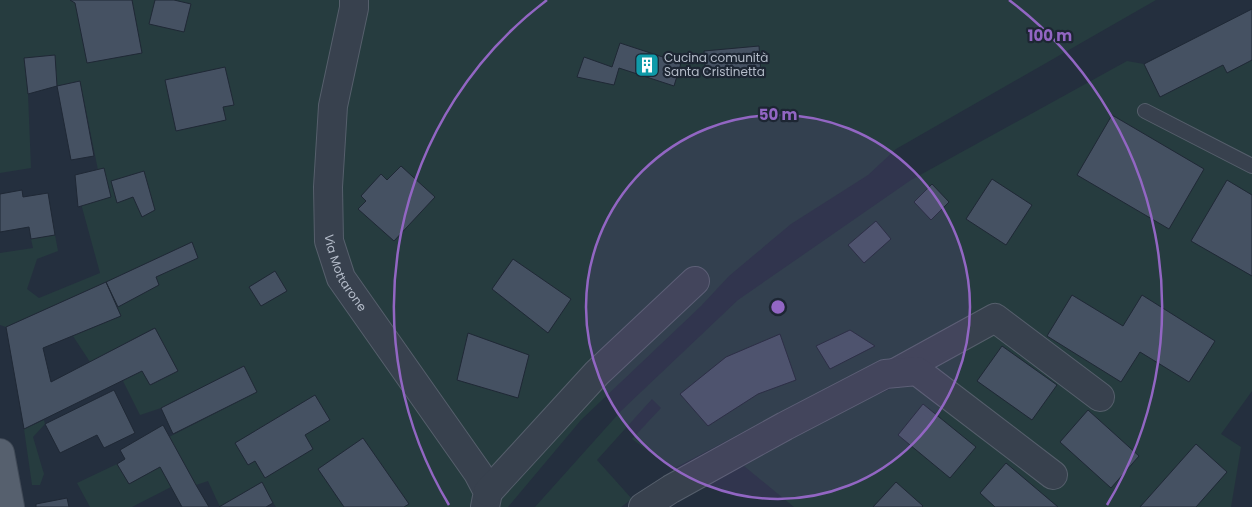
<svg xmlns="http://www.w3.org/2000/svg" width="1252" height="507" viewBox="0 0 1252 507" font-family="Poppins,sans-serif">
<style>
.green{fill:#263c3f}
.building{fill:#455162;stroke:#1f2835}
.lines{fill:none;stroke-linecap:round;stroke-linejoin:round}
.service-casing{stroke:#565f6c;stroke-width:16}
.minor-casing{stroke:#565f6c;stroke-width:30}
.primary-casing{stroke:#414a57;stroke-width:30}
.service{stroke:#38414e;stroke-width:14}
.minor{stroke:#38414e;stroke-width:28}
.primary{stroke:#56606e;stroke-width:28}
.ring{fill:none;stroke:#9266c3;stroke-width:2.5}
.labels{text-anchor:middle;stroke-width:4.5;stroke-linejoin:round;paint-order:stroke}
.poi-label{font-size:12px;fill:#b4bcc9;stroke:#1d2633;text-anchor:start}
.street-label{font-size:12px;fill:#b4bcc9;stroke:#1d2633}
.centre{fill:#9266c3;stroke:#1d2633;stroke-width:2.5}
.ring-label{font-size:15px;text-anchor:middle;font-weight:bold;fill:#9266c3;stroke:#1d2633;stroke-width:4.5;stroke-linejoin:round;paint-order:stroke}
</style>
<rect width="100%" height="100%" fill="#242f3e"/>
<path class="green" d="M 0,0 L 343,0 L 323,241 L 472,476 L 477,500 L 471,507 L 276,507 L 265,491 L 220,507 L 208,481 L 196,485 L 169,437 L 257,392 L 244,366 L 161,408 L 140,415 L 123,381 L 142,371 L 151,385 L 178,371 L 154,328 L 90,362 L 73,336 L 121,316 L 106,282 L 6,327 L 0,325 L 0,253 L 33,248 L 31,239 L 55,235 L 58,251 L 37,259 L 27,289 L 39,298 L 100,273 L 77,189 L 100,180 L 80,81 L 57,86 L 28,94 L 31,168 L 0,173 Z
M 362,0 L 1156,0 L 896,149 L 868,175 L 791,224 L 729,276 L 701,306 L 581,420 L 508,507 L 496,507 L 504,494 L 351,273 L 337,241 L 343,111 Z
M 1252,9 L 1252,391 L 1221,434 L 1241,447 L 1231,507 L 794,507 L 744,466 L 832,414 L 909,381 L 883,359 L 673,469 L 632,439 L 661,408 L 652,399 L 597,460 L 632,499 L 621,507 L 535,507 L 621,411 L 738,300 L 911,180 L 1127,61 L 1144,64 Z
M 44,420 L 45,424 L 33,437 L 44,474 L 40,485 L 32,485 L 24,429 Z
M 117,464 L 129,484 L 160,467 L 171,487 L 132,507 L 90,507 L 77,483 Z"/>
<path class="building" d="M 70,0 L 132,0 L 142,53 L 87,63 L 75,3 Z
M 155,0 L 174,0 L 191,4 L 184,32 L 149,24 Z
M 1252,9 L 1252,60 L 1227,73 L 1223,65 L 1160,97 L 1144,64 Z
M 620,43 L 681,63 L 674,86 L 619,68 L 614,85 L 577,77 L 584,57 L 612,67 Z
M 759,46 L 761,74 L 706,78 L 704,51 Z
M 55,55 L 57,86 L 28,94 L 24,58 Z
M 225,67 L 234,105 L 223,107 L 226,120 L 176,131 L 165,80 Z
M 80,81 L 94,156 L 71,160 L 57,86 Z
M 1112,115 L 1204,169 L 1169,229 L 1077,175 Z
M 401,166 L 435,197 L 394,241 L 358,209 L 366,201 L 361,196 L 381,174 L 387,180 Z
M 104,168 L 111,197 L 78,207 L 75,175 Z
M 144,171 L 155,210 L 142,217 L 133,197 L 117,203 L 111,181 Z
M 992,179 L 1032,205 L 1006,245 L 966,219 Z
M 1227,180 L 1252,195 L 1252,276 L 1191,241 Z
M 932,184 L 949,202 L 931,220 L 914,202 Z
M 22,190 L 23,197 L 48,193 L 55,235 L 31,239 L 29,227 L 0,232 L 0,194 Z
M 876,221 L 891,239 L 864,263 L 848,245 Z
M 192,242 L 198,258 L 156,277 L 159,285 L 118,307 L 106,282 Z
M 513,259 L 571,299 L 548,333 L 492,289 Z
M 275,271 L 287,291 L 261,306 L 249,287 Z
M 106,282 L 121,316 L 43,348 L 51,382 L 155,328 L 178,371 L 150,385 L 142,371 L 24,429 L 6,327 Z
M 1072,295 L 1123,326 L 1142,295 L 1215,341 L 1189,382 L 1140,352 L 1121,382 L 1047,336 Z
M 850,330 L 875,346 L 830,369 L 816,346 Z
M 468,333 L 529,355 L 518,398 L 457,380 Z
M 780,334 L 796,380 L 758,394 L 708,426 L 680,394 L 726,357 Z
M 1002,346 L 1057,385 L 1032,420 L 977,381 Z
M 244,366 L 257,392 L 173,434 L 161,408 Z
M 114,390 L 135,433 L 104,448 L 97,435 L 60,453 L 45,424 Z
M 315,395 L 330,420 L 305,435 L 313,449 L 265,478 L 255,461 L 248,465 L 235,443 Z
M 923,404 L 976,447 L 950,478 L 898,435 Z
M 1088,410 L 1139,456 L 1111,488 L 1060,442 Z
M 163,425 L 196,485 L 209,507 L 182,507 L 160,467 L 129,484 L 117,464 L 125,459 L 120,450 Z
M 363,438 L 409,504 L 404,507 L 344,507 L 318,469 Z
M 1196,444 L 1227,472 L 1196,507 L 1140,507 Z
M 1006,463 L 1058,507 L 995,507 L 980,493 Z
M 262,482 L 273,503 L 266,507 L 219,507 Z
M 896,482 L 923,506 L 922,507 L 873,507 Z
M 67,498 L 69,507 L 36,507 L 36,504 Z"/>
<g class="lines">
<g class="service-casing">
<path id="service" d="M 1145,111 L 1252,166"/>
</g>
<g class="minor-casing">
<g id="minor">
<path id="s1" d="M 354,0 L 354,8 L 333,106 L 328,187 L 329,241 L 341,278 L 478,473 L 488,492 L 485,507"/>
<path d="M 895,373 L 995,318 L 1100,397"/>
<path d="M 488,492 L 597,373 L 695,281"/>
<path d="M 643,507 L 671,489 L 785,426 L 885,374 L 917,371 L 1053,475"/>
</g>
</g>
<g class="primary-casing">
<path id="primary" d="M 0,453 L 10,507"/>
</g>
<use href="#service" class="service"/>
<use href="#minor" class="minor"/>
<use href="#primary" class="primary"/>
</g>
<circle cx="778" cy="307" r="192" fill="#9266c3" fill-opacity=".12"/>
<g class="ring">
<circle cx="778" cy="307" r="192"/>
<path d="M449 505A384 384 0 0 1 547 0M1009 0A384 384 0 0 1 1107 505"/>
</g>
<defs>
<g id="building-square" transform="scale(1.25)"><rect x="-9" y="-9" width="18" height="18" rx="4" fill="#0f9aa8" stroke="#1d2633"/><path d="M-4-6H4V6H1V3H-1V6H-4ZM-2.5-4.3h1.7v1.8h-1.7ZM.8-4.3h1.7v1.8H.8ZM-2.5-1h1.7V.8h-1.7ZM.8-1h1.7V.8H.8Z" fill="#fff"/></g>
</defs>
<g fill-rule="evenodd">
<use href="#building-square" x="647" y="65"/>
</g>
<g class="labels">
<g class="poi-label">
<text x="664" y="62">Cucina comunità<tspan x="664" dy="14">Santa Cristinetta</tspan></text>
</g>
<g class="street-label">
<text dy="4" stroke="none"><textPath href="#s1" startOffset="279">Via Mottarone</textPath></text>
</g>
</g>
<circle cx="778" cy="307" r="8" class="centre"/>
<g class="ring-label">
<text x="1050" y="41">100 m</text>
<text x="778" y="120">50 m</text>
</g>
</svg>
